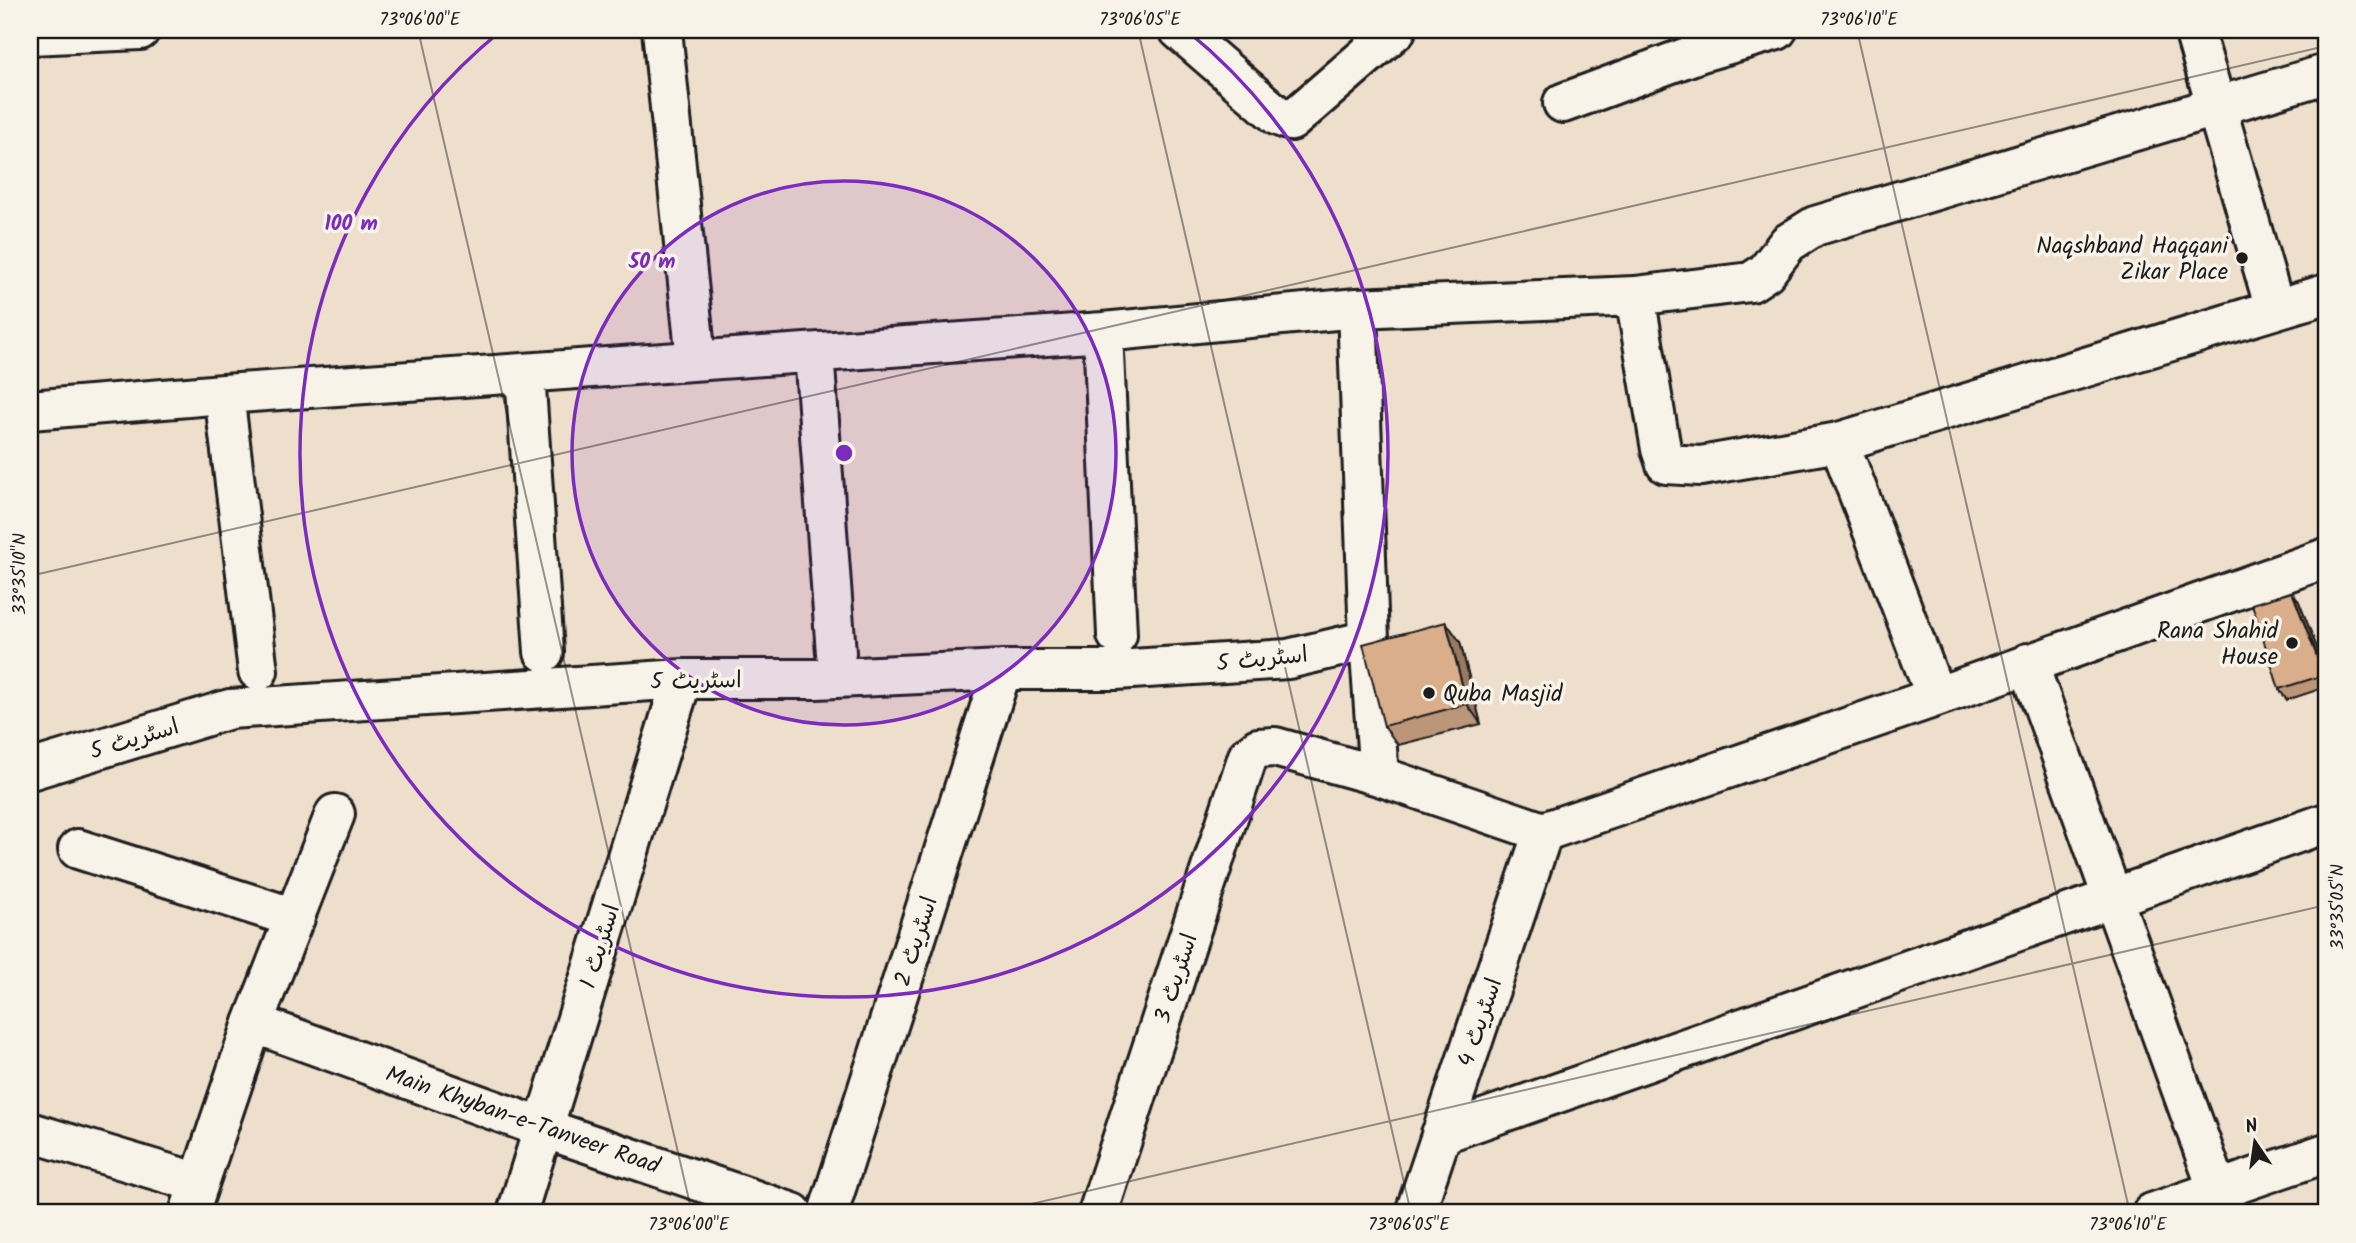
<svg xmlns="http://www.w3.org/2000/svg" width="2356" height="1243" viewBox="0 0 2356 1243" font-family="Kalam,'Playpen Sans Arabic',sans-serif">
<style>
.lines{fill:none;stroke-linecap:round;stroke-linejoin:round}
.minor-casing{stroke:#1c1c1c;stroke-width:44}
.minor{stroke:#f7f3e8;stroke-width:38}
.wall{fill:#bb9678;stroke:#1c1c1c;stroke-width:2}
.shaded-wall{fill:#997a61;stroke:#1c1c1c;stroke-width:2}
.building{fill:#daae8b;stroke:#1c1c1c;stroke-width:2}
.ticks{fill:none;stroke:#1c1c1c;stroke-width:2;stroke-opacity:0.45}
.ring{fill:none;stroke:#7b2cbf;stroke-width:3.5}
.poi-dot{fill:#1c1c1c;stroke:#f7f3e8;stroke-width:2.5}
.labels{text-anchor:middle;stroke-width:7;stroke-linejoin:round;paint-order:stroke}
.poi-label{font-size:23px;fill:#1c1c1c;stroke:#f7f3e8;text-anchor:end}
.street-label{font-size:23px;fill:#1c1c1c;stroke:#f7f3e8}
.centre{fill:#7b2cbf;stroke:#f7f3e8;stroke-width:3.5}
.ring-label{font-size:21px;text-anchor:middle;font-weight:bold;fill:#7b2cbf;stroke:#f7f3e8;stroke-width:7;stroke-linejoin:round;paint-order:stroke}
.neatline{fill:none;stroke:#1c1c1c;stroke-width:2.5}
.ticks-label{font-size:18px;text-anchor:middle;fill:#1c1c1c}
</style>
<rect width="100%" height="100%" fill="#eedecc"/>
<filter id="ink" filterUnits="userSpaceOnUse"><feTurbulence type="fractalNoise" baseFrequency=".0143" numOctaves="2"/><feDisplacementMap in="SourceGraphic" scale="14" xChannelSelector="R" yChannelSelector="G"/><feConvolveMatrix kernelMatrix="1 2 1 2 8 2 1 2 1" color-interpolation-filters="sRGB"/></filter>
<g filter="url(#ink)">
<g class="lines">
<g class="minor-casing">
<path id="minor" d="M 662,30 L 696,360
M 1179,30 L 1278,116 L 1291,121 L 1396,30
M 2194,30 L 2275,309
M 30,35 L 140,30
M 1563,103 L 1701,52 L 1777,30
M 1635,296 L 1661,449 L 1666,464 L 1701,466 L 1839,442 L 2326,294
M 1357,308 L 1369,640 L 1379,776
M 1103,332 L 1117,635
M 814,353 L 836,653
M 525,373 L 544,652
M 224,394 L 258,671
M 30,410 L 224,394 L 1103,332 L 1357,308 L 1635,296 L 1751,282 L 1766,272 L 1788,243 L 1815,226 L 2326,74
M 1839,442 L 1936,697
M 2028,663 L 2226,1213
M 30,770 L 230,709 L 682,679 L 816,679 L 1002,670 L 1116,670 L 1288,659 L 1369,640
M 78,849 L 295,918
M 253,1023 L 543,1128 L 793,1213
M 30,1132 L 199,1183
M 1441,1134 L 2326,823
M 189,1213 L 253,1023 L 335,814
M 517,1213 L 682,679
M 828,1213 L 1002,670
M 1098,1213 L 1248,756 L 1258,748 L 1275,747 L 1379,776 L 1543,832 L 1936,697 L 2326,558
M 1415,1213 L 1543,832
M 2152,1213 L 2326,1153"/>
</g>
<use href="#minor" class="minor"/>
</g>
<path class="wall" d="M 2299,602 L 2326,671 L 2326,687 L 2287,700 L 2279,689 Z
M 1446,622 L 1460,642 L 1481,724 L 1398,745 L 1384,726 Z"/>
<path class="shaded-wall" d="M 2292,592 L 2299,602 L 2326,671 L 2326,677 Z
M 1446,622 L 1460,642 L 1481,724 L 1467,704 Z"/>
<path class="building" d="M 2292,592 L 2324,675 L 2279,689 L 2252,604 Z
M 1446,622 L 1467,704 L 1384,726 L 1363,644 Z"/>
</g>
<path class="ticks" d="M 418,30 L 692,1213M 1138,30 L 1411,1213M 1857,30 L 2130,1213M 30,576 L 2326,46M 992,1213 L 2326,905"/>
<circle cx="844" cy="453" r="272" fill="#7b2cbf" fill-opacity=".12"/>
<g class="ring">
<circle cx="844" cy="453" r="272"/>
<path d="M1186 30A544 544 0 1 1 502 30"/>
</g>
<g class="poi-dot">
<circle cx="2242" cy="258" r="7"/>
<circle cx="2292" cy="643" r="7"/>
<circle cx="1429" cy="693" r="7"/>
</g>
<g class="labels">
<g class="poi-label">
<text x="2228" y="253">Naqshband Haqqani<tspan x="2228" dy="26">Zikar Place</tspan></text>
<text x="2278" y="638">Rana Shahid<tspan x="2278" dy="26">House</tspan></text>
<text x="1443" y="701" text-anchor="start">Quba Masjid</text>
</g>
<g class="street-label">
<text transform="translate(1262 658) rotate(-6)" y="8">اسٹریٹ 5</text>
<text transform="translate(696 680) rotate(-1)" y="8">اسٹریٹ 5</text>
<text transform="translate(134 738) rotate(-17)" y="8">اسٹریٹ 5</text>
<text transform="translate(915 941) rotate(-72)" y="8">اسٹریٹ 2</text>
<text transform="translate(599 946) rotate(-73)" y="8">اسٹریٹ 1</text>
<text transform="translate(1175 978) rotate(-72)" y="8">اسٹریٹ 3</text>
<text transform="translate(1479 1022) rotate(-71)" y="8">اسٹریٹ 4</text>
<text transform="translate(523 1119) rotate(19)" y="8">Main Khyban-e-Tanveer Road</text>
</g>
</g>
<circle cx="844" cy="453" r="10" class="centre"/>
<g class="ring-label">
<text x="351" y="230">100 m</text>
<text x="652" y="268">50 m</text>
</g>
<rect width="2356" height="1243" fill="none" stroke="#f7f3e8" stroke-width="77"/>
<g transform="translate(2255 1142) rotate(347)" stroke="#f7f3e8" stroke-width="5" paint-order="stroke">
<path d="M0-5L12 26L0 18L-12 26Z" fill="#1c1c1c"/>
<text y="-10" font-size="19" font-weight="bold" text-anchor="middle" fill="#1c1c1c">N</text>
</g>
<rect x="38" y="38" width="2280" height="1166" class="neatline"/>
<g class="ticks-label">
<text x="420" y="25">73°06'00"E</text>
<text x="1140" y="25">73°06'05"E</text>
<text x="1859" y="25">73°06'10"E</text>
<text transform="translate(19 574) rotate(-90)" y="6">33°35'10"N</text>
<text transform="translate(2337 907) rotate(-90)" y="6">33°35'05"N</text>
<text x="689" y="1230">73°06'00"E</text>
<text x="1409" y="1230">73°06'05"E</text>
<text x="2128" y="1230">73°06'10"E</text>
</g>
</svg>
